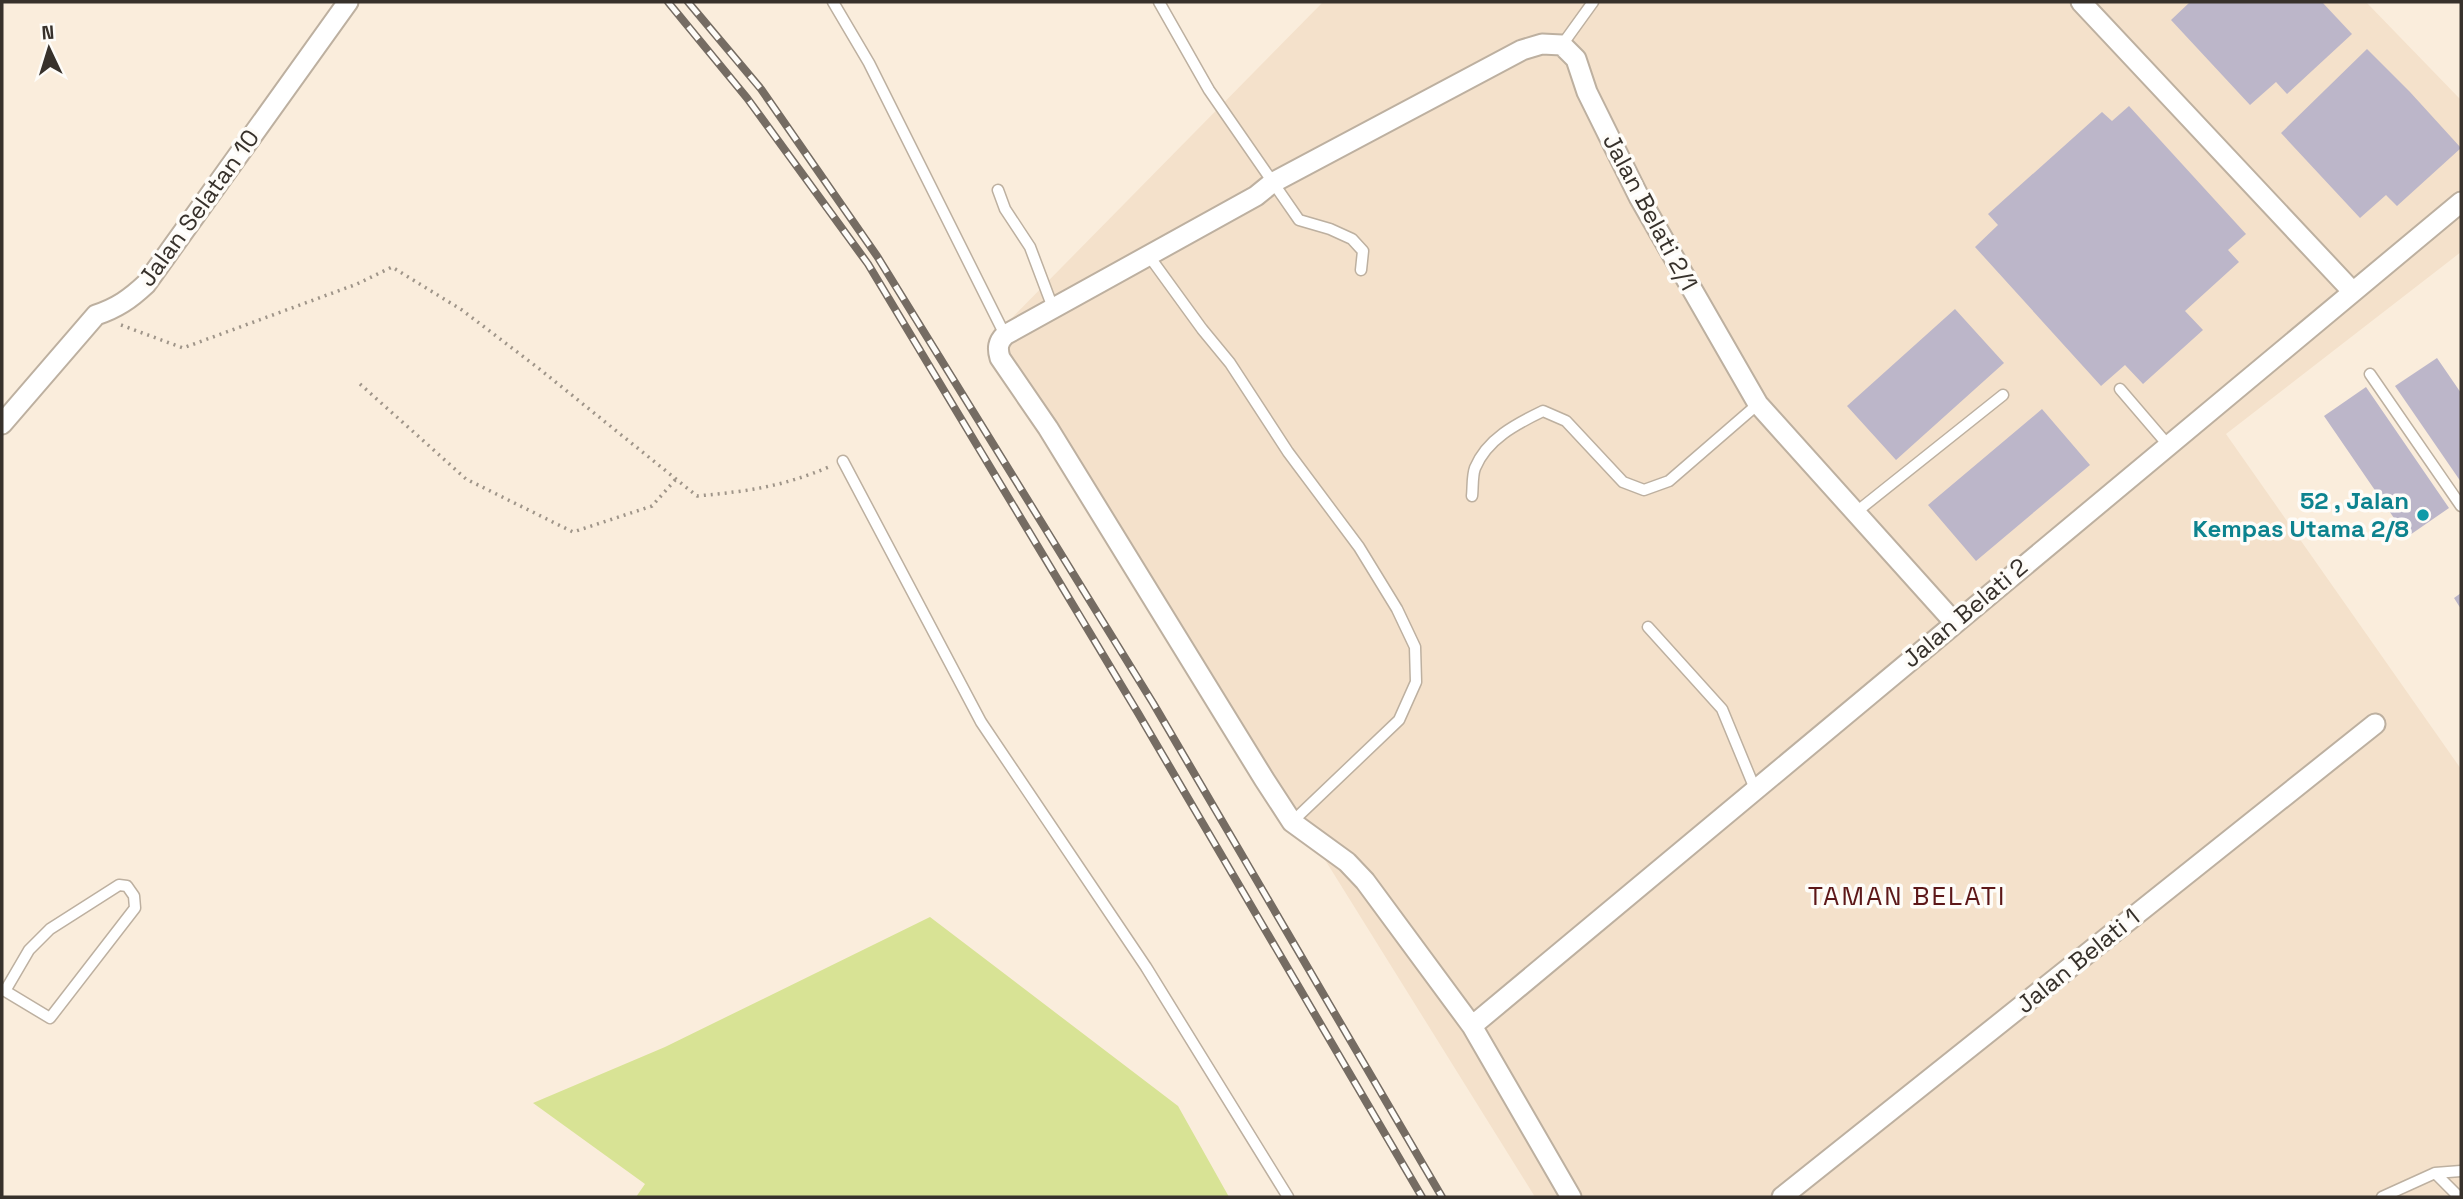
<svg xmlns="http://www.w3.org/2000/svg" width="2463" height="1199" viewBox="0 0 2463 1199" font-family="'Space Grotesk',sans-serif">
<style>
.built{fill:#f4e1cb}
.green{fill:#d8e395}
.building{fill:#bcb6c9}
.lines{fill:none;stroke-linecap:round;stroke-linejoin:round}
.service-casing{stroke:#bdb0a0;stroke-width:13}
.minor-casing{stroke:#bdb0a0;stroke-width:23}
.path{stroke:#9f9589;stroke-width:3.5;stroke-dasharray:2 5;stroke-linecap:butt}
.service{stroke:#fff;stroke-width:10}
.minor{stroke:#fff;stroke-width:19}
.rail-casing{stroke:#756c63;stroke-width:8}
.rail{stroke:#fefcf8;stroke-width:5;stroke-dasharray:16;stroke-linecap:butt}
.culture-dot{fill:#0f9aa8;stroke:#fefcf8;stroke-width:2.5}
.labels{text-anchor:middle;stroke-width:7;stroke-linejoin:round;paint-order:stroke}
.street-label{font-size:24px;fill:#37312b;stroke:#fefcf8}
.culture-label{font-size:24px;font-weight:bold;fill:#0d838f;stroke:#fefcf8;text-anchor:end}
.neighbourhood-label{font-size:26px;letter-spacing:2px;fill:#5d1819;stroke:#fefcf8}
</style>
<rect width="100%" height="100%" fill="#faeddc"/>
<path class="built" d="M 1323,2 L 2366,2 L 2461,100 L 2461,252 L 2226,434 L 2461,769 L 2461,1197 L 1535,1197 L 997,333 Z"/>
<path class="green" d="M 930,917 L 1178,1106 L 1229,1197 L 636,1197 L 645,1184 L 533,1103 L 665,1047 Z"/>
<path class="building" d="M 2190,2 L 2322,2 L 2352,34 L 2287,94 L 2276,82 L 2250,105 L 2171,20 Z
M 2367,49 L 2410,92 L 2461,148 L 2397,206 L 2386,195 L 2360,218 L 2281,133 Z
M 2129,106 L 2246,234 L 2228,250 L 2239,262 L 2185,311 L 2203,330 L 2143,384 L 2125,365 L 2101,386 L 1975,247 L 1998,225 L 1988,214 L 2102,112 L 2112,121 Z
M 1955,309 L 2004,363 L 1896,460 L 1847,406 Z
M 2437,358 L 2461,393 L 2461,482 L 2395,386 Z
M 2366,387 L 2449,508 L 2407,537 L 2324,416 Z
M 2042,409 L 2090,465 L 1976,561 L 1928,505 Z
M 2461,593 L 2461,609 L 2454,598 Z"/>
<g class="lines">
<g class="service-casing">
<path id="service" d="M 833,2 L 869,63 L 1005,335
M 1159,2 L 1209,90 L 1299,220 L 1330,229 L 1352,239 L 1363,251 L 1361,270
M 1562,45 L 1593,2
M 998,190 L 1005,209 L 1030,247 L 1053,308
M 1149,256 L 1202,329 L 1230,363 L 1288,452 L 1359,547 L 1397,609 L 1415,647 L 1416,682 L 1399,720 L 1292,822
M 2370,374 L 2461,506
M 2120,389 L 2168,445
M 843,461 L 981,722 L 1146,967 L 1288,1197
M 1472,496 C 1473,488 1472,476 1475,468 C 1487,439 1516,424 1543,411 L 1566,421 L 1623,482 L 1644,490 L 1669,481 L 1758,404
M 1855,513 L 2003,395
M 1648,627 L 1722,709 L 1755,789
M 2,989 L 50,1018 L 135,908 L 134,896 L 127,886 L 119,885 L 50,929 L 29,950 L 5,991
M 2435,1173 L 2459,1197
M 2382,1197 L 2435,1173 L 2461,1171"/>
</g>
<g class="minor-casing">
<path id="minor" d="M 2081,2 L 2353,292
M 2,424 L 96,315 C 117,308 130,299 146,284 L 348,2
M 1472,1026 L 2461,202
M 1571,1197 L 1472,1026 L 1365,881 L 1347,862 L 1292,822 L 1264,779 L 1048,428 L 1000,358 C 997,348 998,342 1005,335 L 1256,196 L 1272,183 L 1522,50 L 1542,44 L 1562,45 L 1576,59 L 1587,92 L 1639,197 L 1758,404 L 1954,622
M 1782,1197 L 2375,724"/>
</g>
<path class="path" d="M 121,325 L 183,348 L 357,284 L 392,267 L 462,310 L 542,371 L 697,496 C 749,491 782,487 831,466
M 360,384 L 466,479 L 573,532 L 652,506 L 676,479"/>
<use href="#service" class="service"/>
<use href="#minor" class="minor"/>
<g class="rail-casing">
<path id="rail" d="M 668,2 L 747,98 L 868,264 L 1138,713 L 1422,1197
M 688,2 L 761,89 L 877,256 L 1153,703 L 1442,1197"/>
</g>
<use href="#rail" class="rail"/>
</g>
<circle class="culture-dot" cx="2423" cy="515" r="7"/>
<g class="labels">
<g class="street-label">
<text transform="translate(199 208) rotate(-54)" y="8">Jalan Selatan 10</text>
<text transform="translate(1650 212) rotate(62)" y="8">Jalan Belati 2/1</text>
<text transform="translate(1965 613) rotate(-40)" y="8">Jalan Belati 2</text>
<text transform="translate(2078 961) rotate(-39)" y="8">Jalan Belati 1</text>
</g>
<g class="culture-label">
<text x="2409" y="509">52 , Jalan<tspan x="2409" dy="28">Kempas Utama 2/8</tspan></text>
</g>
<g class="neighbourhood-label">
<text x="1907" y="905">TAMAN BELATI</text>
</g>
</g>
<rect width="2463" height="1199" fill="none" stroke="#37312b" stroke-width="7"/>
<g transform="translate(49 49) rotate(356)" stroke="#fefcf8" stroke-width="5" paint-order="stroke">
<path d="M0-5L12 26L0 18L-12 26Z" fill="#37312b"/>
<text y="-10" font-size="19" font-weight="bold" text-anchor="middle" fill="#37312b">N</text>
</g>
</svg>
